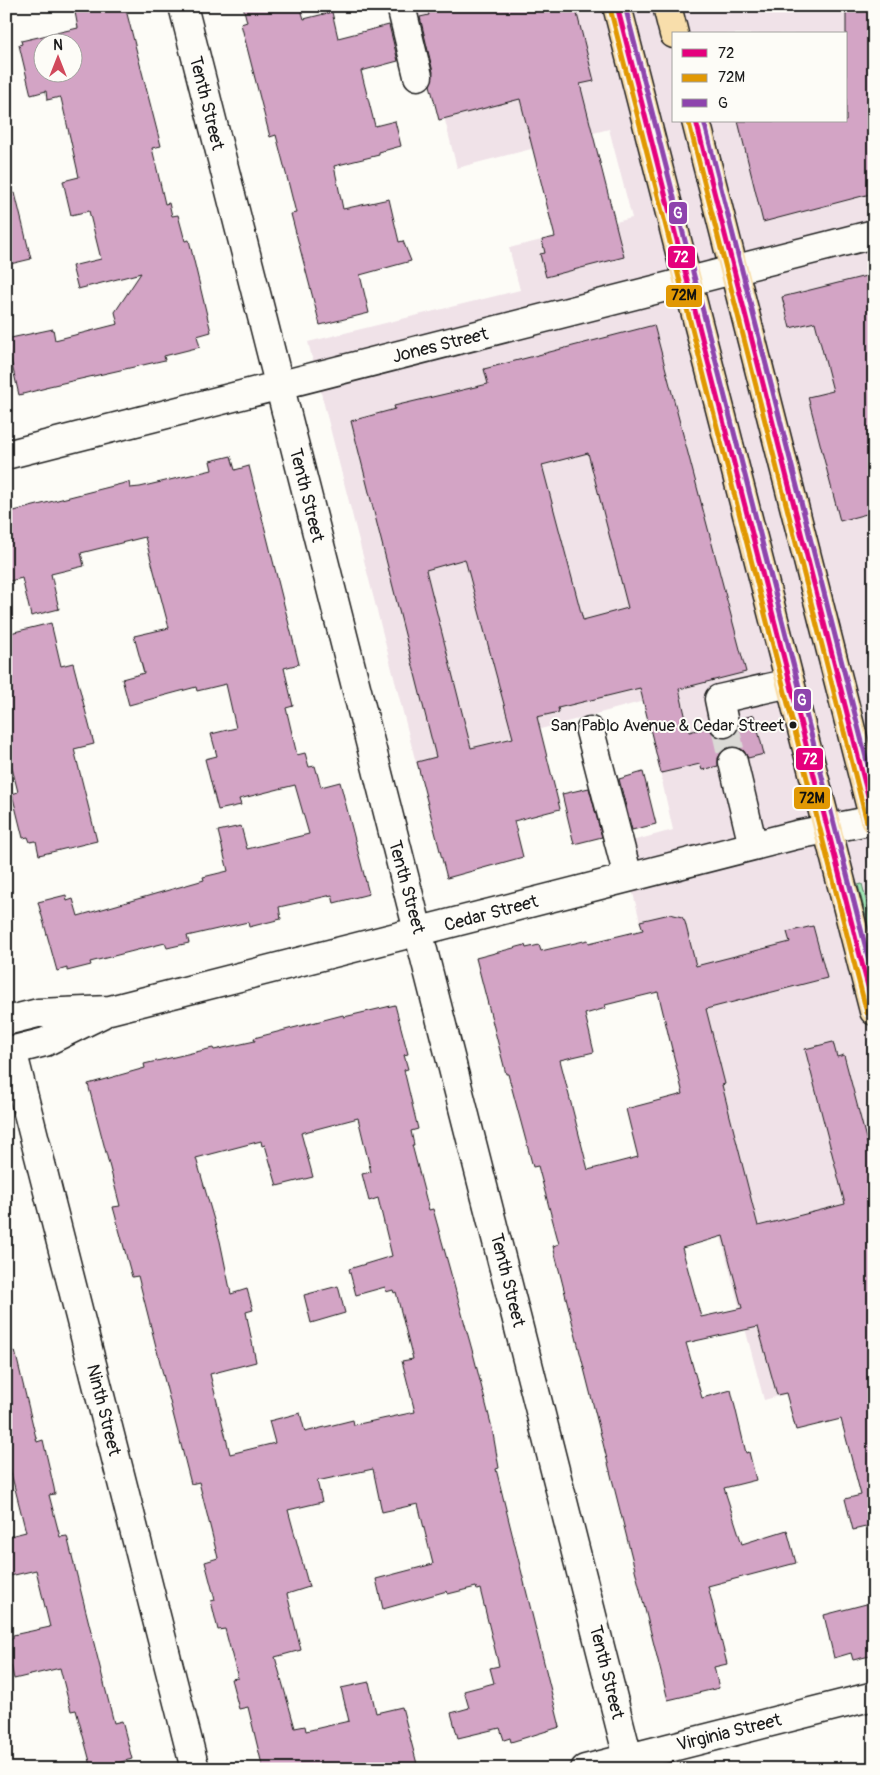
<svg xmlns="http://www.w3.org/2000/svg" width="880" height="1775" viewBox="0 0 880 1775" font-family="Pangolin,sans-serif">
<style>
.built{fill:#f0e2e8;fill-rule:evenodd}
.green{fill:#a0e7b5;stroke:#5e8268}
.building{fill:#d3a4c5;stroke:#1c1c1c;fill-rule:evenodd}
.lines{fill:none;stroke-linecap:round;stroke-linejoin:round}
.minor-tunnel{stroke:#dbdad6;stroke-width:28;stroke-dasharray:28 14;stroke-linecap:butt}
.minor-casing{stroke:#1c1c1c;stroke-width:31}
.major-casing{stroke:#1c1c1c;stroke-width:31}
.minor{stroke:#fdfcf7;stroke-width:28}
.major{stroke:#f8deab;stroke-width:28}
.bus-1-casing{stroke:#fdfcf7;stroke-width:9}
.bus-2-casing{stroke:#fdfcf7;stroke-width:9}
.bus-3-casing{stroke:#fdfcf7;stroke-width:9}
.bus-1{stroke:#e5007d;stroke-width:5}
.bus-2{stroke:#e19803;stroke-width:5}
.bus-3{stroke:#8e44ad;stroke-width:5}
.bus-dot{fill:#1c1c1c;stroke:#fdfcf7;stroke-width:2}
.labels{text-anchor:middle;stroke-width:4;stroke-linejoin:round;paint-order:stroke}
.bus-label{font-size:17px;fill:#1c1c1c;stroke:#fdfcf7;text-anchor:end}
.street-label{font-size:18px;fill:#1c1c1c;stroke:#fdfcf7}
.line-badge{stroke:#fdfcf7;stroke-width:2}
.badge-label{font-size:14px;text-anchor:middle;font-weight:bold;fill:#fff}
.pale-badge-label{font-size:14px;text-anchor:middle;font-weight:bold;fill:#111}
</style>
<rect width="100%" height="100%" fill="#fdfcf7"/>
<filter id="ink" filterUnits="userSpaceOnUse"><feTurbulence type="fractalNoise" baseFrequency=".02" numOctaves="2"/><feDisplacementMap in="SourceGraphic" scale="10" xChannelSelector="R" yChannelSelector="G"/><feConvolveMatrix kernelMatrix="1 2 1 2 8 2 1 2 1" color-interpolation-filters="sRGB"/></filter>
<g filter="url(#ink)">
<path class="built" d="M 416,6 L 847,6 L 874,110 L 874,1371 L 764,1400 L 674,1060 L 621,844 L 673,830 L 644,701 L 416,763 L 308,342 L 520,290 L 509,248 L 632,218 L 609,129 L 457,168 ZM 674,34 L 846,34 L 846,121 L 674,121 Z"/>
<path class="green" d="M 862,884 L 874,931 L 874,948 L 858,885 Z"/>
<path class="building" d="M 100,6 L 125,6 L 161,146 L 152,148 L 165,204 L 169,203 L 172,216 L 178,215 L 185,241 L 189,240 L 211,332 L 197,336 L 200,347 L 164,356 L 165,360 L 45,387 L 46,388 L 19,395 L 6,339 L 53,329 L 55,340 L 118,324 L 115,312 L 141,273 L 78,289 L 72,266 L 101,259 L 89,211 L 71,215 L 63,181 L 79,177 L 61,98 L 60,97 L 47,100 L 46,91 L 31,95 L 19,45 L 22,44 L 21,41 L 78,28 L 75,12 ZM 42,42 L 72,42 L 72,72 L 42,72 Z
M 243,6 L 300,6 L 304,19 L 332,12 L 338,38 L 389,25 L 398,61 L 361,71 L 375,126 L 395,121 L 401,146 L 379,152 L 379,155 L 334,166 L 343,209 L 389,199 L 399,242 L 403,241 L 411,261 L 360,275 L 369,313 L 320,325 L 291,214 L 296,213 L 289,185 L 276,135 L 270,137 L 241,24 L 247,22 Z
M 426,6 L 575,6 L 594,81 L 580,84 L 624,257 L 546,277 L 540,254 L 545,253 L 542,240 L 555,237 L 520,99 L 439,120 L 430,85 L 433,72 L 420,17 L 429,15 Z
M 846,6 L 874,6 L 874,193 L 763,222 L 738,121 L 846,121 Z
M 15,193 L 31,259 L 6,265 L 6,195 Z
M 874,274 L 874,512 L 840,521 L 808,397 L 833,391 L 815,322 L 790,328 L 782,297 Z
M 654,325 L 746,672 L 679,689 L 689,732 L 709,727 L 713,734 L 719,738 L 728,738 L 735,734 L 739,728 L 739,719 L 754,715 L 764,754 L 748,758 L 744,751 L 738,747 L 730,747 L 722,751 L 718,758 L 718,766 L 702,770 L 700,764 L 661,773 L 640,688 L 558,708 L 559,712 L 537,717 L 560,809 L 514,821 L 523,857 L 447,878 L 417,762 L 436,757 L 351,421 L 395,409 L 394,406 L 488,384 L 484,369 ZM 588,453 L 628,608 L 583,620 L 542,465 ZM 465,559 L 513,738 L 471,748 L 426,570 Z
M 231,456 L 235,470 L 249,466 L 299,664 L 284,668 L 293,706 L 286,708 L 297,755 L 305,753 L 309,767 L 315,766 L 321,787 L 340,782 L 369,894 L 334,903 L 332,895 L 279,907 L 281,919 L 249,927 L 248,922 L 187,936 L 189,943 L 167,948 L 165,943 L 90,962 L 91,965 L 67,971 L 67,968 L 57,971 L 38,902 L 66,895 L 67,901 L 73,899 L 78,916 L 204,880 L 203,877 L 228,871 L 218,831 L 241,826 L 247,849 L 309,834 L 295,785 L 239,799 L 241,805 L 218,810 L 205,759 L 217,756 L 211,734 L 236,728 L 226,684 L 197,691 L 196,687 L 129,705 L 122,679 L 144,673 L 134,636 L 169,628 L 145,537 L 81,553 L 84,566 L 51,574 L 59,609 L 31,616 L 22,578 L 6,582 L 6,513 L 129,482 L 130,488 L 140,487 L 212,470 L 210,461 Z
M 51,623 L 61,666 L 73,663 L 94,744 L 74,749 L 97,841 L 39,855 L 36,841 L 30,842 L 28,837 L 23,838 L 12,794 L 18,792 L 6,744 L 6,634 Z
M 643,772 L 656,824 L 632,830 L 619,779 Z
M 589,788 L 602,837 L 574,844 L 562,794 Z
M 670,914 L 682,917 L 685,922 L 696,966 L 790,942 L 787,932 L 813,926 L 827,978 L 706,1009 L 725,1084 L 722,1085 L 758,1226 L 845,1204 L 805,1049 L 833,1042 L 837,1057 L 844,1055 L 874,1169 L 874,1525 L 853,1530 L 845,1499 L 861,1495 L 841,1419 L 796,1430 L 786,1393 L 777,1395 L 758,1327 L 686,1343 L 702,1398 L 731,1390 L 746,1453 L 749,1452 L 756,1480 L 724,1488 L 742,1544 L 787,1530 L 796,1563 L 708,1586 L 727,1664 L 714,1667 L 719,1688 L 668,1700 L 553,1246 L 559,1244 L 538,1166 L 533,1167 L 508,1074 L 506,1074 L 476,958 L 525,945 L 526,948 L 539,945 L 541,951 L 588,940 L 589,943 L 643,930 L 640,921 ZM 658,992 L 683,1094 L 626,1109 L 638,1157 L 588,1170 L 560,1060 L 594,1052 L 585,1014 L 606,1008 L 605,1005 ZM 723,1236 L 742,1308 L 701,1317 L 682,1248 Z
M 395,1005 L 408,1054 L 404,1055 L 408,1069 L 404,1070 L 418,1129 L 411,1131 L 414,1145 L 412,1145 L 429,1210 L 433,1209 L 474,1357 L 492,1428 L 499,1468 L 496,1469 L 560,1727 L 511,1742 L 510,1738 L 504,1740 L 500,1728 L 458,1738 L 451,1713 L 469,1708 L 464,1691 L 494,1683 L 490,1668 L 499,1666 L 480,1589 L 477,1590 L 476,1587 L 448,1594 L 447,1591 L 383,1609 L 376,1579 L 433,1564 L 418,1504 L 382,1512 L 373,1469 L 317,1481 L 322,1502 L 288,1510 L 309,1587 L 287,1594 L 301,1650 L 275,1657 L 295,1728 L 305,1726 L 306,1731 L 349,1721 L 341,1688 L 369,1682 L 376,1713 L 402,1707 L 417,1764 L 403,1769 L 263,1769 L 248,1707 L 239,1709 L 231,1679 L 238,1678 L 225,1629 L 218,1630 L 211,1601 L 215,1600 L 205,1562 L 218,1558 L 199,1482 L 191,1484 L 138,1276 L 132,1277 L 113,1207 L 120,1206 L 88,1084 L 145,1068 L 144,1064 L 213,1048 L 214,1050 L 255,1041 L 254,1038 L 343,1015 L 344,1017 ZM 358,1118 L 371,1172 L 362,1174 L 369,1201 L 378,1198 L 392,1256 L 349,1269 L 356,1295 L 385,1287 L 386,1292 L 393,1290 L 394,1293 L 396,1292 L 413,1359 L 402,1361 L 415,1412 L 354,1425 L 353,1420 L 305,1432 L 300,1413 L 269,1421 L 275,1443 L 230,1454 L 210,1374 L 256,1362 L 246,1312 L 253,1310 L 247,1289 L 231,1294 L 220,1241 L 196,1158 L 261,1141 L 262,1146 L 265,1145 L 277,1186 L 313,1177 L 301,1133 Z
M 338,1286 L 345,1313 L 311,1323 L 304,1295 Z
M 15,1351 L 37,1442 L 43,1440 L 54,1488 L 55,1494 L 49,1495 L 60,1537 L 67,1536 L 114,1723 L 122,1721 L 132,1759 L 95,1769 L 92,1769 L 76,1710 L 71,1711 L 60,1668 L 14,1679 L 11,1665 L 6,1666 L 6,1639 L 13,1638 L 13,1635 L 50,1627 L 36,1570 L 6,1577 L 6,1537 L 26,1532 L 10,1469 L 6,1470 L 6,1352 Z
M 874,1602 L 874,1655 L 853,1660 L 851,1653 L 834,1658 L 824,1615 Z"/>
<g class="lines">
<path class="minor-tunnel" d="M 724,723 L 733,762"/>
<g class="minor-casing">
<path id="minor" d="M 183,6 L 631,1769
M 401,6 L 418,76
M 6,455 L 874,234
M 724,723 L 719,699 L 790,683
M 590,731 L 628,877
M 733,762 L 753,846
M 6,1021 L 38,1013 L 110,1010 L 796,835 L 874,820
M 12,1050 L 195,1769
M 6,1052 L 45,1042 L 102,1014
M 585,1769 L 874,1696"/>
</g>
<g class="major-casing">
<path id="major" d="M 617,6 L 874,1011
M 667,6 L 674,34
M 696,121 L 874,820"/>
</g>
<use href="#minor" class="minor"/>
<use href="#major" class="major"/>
<g class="bus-1-casing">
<path id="bus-1" d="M 617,6 L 874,1010
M 696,121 L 874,819"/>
</g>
<g class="bus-2-casing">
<path id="bus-2" d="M 610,8 L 867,1013
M 689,123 L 867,822"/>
</g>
<g class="bus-3-casing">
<path id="bus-3" d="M 625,6 L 874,980
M 704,121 L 874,789"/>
</g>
<use href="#bus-1" class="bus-1"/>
<use href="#bus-2" class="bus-2"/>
<use href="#bus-3" class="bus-3"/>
</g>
</g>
<circle class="bus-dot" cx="793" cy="725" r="4.5"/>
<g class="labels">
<g class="bus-label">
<text x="784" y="731">San Pablo Avenue &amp; Cedar Street</text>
</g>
<g class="street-label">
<text transform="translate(207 103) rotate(76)" y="6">Tenth Street</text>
<text transform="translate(440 345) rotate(-14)" y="6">Jones Street</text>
<text transform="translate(307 495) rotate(76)" y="6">Tenth Street</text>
<text transform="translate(407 887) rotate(75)" y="6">Tenth Street</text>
<text transform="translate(491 913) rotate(-15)" y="6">Cedar Street</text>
<text transform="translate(508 1280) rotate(76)" y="6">Tenth Street</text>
<text transform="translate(104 1410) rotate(76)" y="6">Ninth Street</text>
<text transform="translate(607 1672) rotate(76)" y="6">Tenth Street</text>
<text transform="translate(729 1732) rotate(-14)" y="6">Virginia Street</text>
</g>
</g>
<g class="line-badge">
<rect x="668" y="201" width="20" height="24" rx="5" fill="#8e44ad"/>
<rect x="667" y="245" width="29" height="24" rx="5" fill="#e5007d"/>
<rect x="665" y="284" width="38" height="24" rx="5" fill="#e19803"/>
<rect x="793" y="688" width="19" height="24" rx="5" fill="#8e44ad"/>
<rect x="795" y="747" width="29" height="24" rx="5" fill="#e5007d"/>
<rect x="793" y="786" width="38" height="24" rx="5" fill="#e19803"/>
</g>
<g class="badge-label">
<text x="678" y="218">G</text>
<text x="681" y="262">72</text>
<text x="802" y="705">G</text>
<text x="810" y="764">72</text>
</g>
<g class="pale-badge-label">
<text x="684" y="300">72M</text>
<text x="812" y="803">72M</text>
</g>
<rect width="880" height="1775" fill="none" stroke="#fdfcf7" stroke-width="25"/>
<rect x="12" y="12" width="855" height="1750" fill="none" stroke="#1c1c1c" stroke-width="2" filter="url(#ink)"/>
<rect x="672" y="32" width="175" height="90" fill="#fdfcf7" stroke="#a3a29f"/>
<rect x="682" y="49" width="25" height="8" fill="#e5007d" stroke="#a3a29f"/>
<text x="718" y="58" font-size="15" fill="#1c1c1c">72</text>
<rect x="682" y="74" width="25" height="8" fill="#e19803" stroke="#a3a29f"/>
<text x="718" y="82" font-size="15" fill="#1c1c1c">72M</text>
<rect x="682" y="99" width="25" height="8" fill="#8e44ad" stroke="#a3a29f"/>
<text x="718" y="108" font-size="15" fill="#1c1c1c">G</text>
<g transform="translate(58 58)"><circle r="24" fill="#fdfcf7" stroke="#a3a29f"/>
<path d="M0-4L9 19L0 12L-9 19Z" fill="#d1495b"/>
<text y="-8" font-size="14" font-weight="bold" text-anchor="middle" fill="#1c1c1c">N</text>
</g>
</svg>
